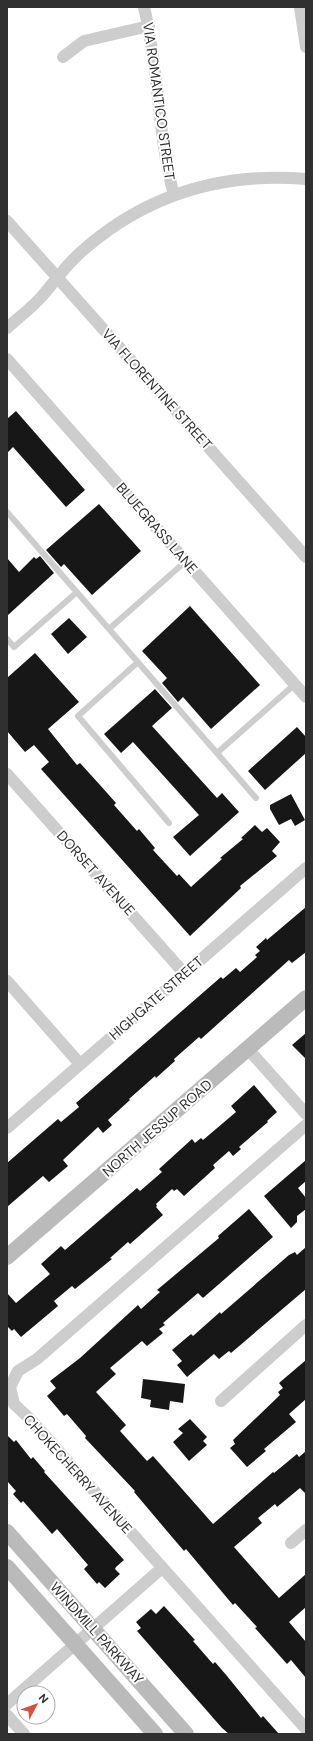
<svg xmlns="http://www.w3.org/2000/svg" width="313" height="1741" viewBox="0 0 313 1741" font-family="'DM Sans',sans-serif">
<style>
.building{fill:#171717}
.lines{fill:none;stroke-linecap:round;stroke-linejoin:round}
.lane{stroke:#cdcdcd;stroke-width:6}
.street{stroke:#cdcdcd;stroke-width:12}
.secondary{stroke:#bababa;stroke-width:16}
.labels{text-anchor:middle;stroke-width:4;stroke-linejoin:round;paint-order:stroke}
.street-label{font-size:14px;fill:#303030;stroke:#fff}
</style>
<rect width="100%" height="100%" fill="#fff"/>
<path class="building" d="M 16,411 L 85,490 L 66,507 L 13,447 L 7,453 L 7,419 Z
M 99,504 L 141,551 L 92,595 L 64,564 L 61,567 L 46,550 Z
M 40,556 L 54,573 L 7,616 L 7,558 L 19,572 L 34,557 L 36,559 Z
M 190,606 L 260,685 L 211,729 L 183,697 L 178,702 L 162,683 L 167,678 L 142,651 Z
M 69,618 L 87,637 L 68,654 L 51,634 Z
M 35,653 L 79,702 L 48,729 L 77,765 L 80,763 L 100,785 L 116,803 L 114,805 L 137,831 L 139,829 L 155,848 L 153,850 L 177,876 L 179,874 L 191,887 L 222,859 L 220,858 L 243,839 L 241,838 L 255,825 L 262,832 L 267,828 L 280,842 L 272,851 L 277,856 L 240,886 L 241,888 L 190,936 L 41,769 L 49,762 L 34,745 L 25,752 L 7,731 L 7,678 Z
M 155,689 L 172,708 L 152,726 L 217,798 L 222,793 L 239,812 L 190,856 L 173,837 L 199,815 L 133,742 L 121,753 L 104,734 Z
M 297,727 L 306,737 L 306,753 L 265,790 L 248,771 Z
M 291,794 L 305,820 L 295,826 L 291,819 L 279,825 L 270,809 L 270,805 Z
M 306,907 L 306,952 L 292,963 L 289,960 L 201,1039 L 199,1037 L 174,1059 L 175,1061 L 156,1078 L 155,1076 L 129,1099 L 130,1100 L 108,1120 L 112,1125 L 103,1133 L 98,1127 L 63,1160 L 68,1166 L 49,1182 L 43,1176 L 7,1207 L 7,1163 L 58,1119 L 61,1122 L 79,1107 L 76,1103 L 221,977 L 223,979 L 236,968 L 240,972 L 257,957 L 255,955 L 260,951 L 256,947 L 266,938 L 267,940 Z
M 306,1033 L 306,1059 L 292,1045 Z
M 254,1085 L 277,1112 L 267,1121 L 268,1122 L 239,1147 L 241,1149 L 233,1156 L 229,1151 L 213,1165 L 215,1168 L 184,1196 L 177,1189 L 174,1191 L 172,1189 L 156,1204 L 157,1206 L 156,1207 L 163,1215 L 130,1244 L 128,1242 L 110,1258 L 112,1259 L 75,1289 L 72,1286 L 54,1301 L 58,1306 L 21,1337 L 14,1329 L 12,1331 L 7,1326 L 7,1293 L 16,1303 L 50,1274 L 41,1264 L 61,1246 L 65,1250 L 137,1188 L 140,1191 L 162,1172 L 159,1169 L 192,1139 L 195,1143 L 201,1138 L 203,1140 L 236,1112 L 231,1106 Z
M 306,1160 L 306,1181 L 298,1188 L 306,1198 L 306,1209 L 297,1216 L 297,1222 L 291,1228 L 264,1196 Z
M 249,1209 L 273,1237 L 203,1298 L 198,1293 L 163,1323 L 165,1325 L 159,1329 L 163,1333 L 147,1346 L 142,1341 L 110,1368 L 116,1374 L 96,1392 L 126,1425 L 120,1431 L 147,1461 L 153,1456 L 213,1524 L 273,1472 L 274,1473 L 297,1454 L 299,1457 L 306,1451 L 306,1494 L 300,1488 L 277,1507 L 275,1504 L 258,1518 L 262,1523 L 234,1547 L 279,1598 L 306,1574 L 306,1607 L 289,1622 L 306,1642 L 306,1678 L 291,1660 L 287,1664 L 255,1628 L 257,1627 L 235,1603 L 233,1605 L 186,1549 L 184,1551 L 172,1537 L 134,1492 L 135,1491 L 85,1438 L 86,1436 L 67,1414 L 64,1416 L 47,1396 L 56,1388 L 50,1381 L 80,1358 L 138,1305 L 141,1309 L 160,1292 L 157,1290 L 219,1238 L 218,1236 Z
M 306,1247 L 306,1289 L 231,1353 L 229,1351 L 219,1359 L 214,1354 L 187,1377 L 177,1365 L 182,1361 L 172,1350 L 191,1334 L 193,1336 L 220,1312 L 221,1314 L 289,1255 L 295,1252 L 297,1255 Z
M 306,1360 L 306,1399 L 289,1414 L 296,1422 L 264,1449 L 266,1451 L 247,1467 L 230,1448 L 235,1444 L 233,1440 L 280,1395 L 278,1392 L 283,1388 L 279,1383 Z
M 143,1379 L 185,1384 L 183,1403 L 170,1401 L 169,1410 L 150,1407 L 151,1400 L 141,1398 Z
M 190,1419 L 207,1437 L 203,1441 L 207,1445 L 189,1461 L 173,1442 L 183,1433 L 178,1429 Z
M 7,1435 L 14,1442 L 16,1440 L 31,1459 L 33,1457 L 45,1471 L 44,1472 L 124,1560 L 116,1567 L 115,1569 L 120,1574 L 105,1588 L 99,1582 L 97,1584 L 84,1569 L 88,1565 L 57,1529 L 52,1534 L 23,1501 L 21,1503 L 13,1494 L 16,1491 L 7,1481 Z
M 164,1606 L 195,1640 L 193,1641 L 213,1664 L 215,1662 L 227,1676 L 261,1718 L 263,1716 L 279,1734 L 229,1734 L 222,1728 L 137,1631 L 141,1628 L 136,1622 L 151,1609 L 156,1614 Z"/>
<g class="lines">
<path class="lane" d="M 7,512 L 109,629 L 186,561
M 109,629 L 256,798
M 7,639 L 14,647 L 77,592
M 138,662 L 78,716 L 169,823
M 217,753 L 295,684"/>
<path class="street" d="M 144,7 C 159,69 157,133 174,195
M 300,7 L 306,47
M 63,57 L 84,41 L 149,26
M 7,221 L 306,557
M 7,328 C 19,317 33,307 43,295 C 56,280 66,265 81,252 C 145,195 222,172 306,179
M 7,359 L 306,697
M 7,774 L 184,973
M 7,981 L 80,1064
M 248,1049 L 306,1114
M 306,1125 L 37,1359 L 18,1371 L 10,1387 L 14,1404 L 31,1420 L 306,1729
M 7,1128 L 306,868
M 221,1401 L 306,1325
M 291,1543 L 306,1530
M 7,1704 L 162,1568
M 7,1715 L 24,1734"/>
<path class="secondary" d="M 7,1257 L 306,998
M 7,1532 L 186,1734
M 7,1567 L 155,1734"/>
</g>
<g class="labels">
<g class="street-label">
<text transform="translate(159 101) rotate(82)" y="5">VIA ROMANTICO STREET</text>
<text transform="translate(157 389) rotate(48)" y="5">VIA FLORENTINE STREET</text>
<text transform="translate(157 528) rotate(49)" y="5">BLUEGRASS LANE</text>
<text transform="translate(96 873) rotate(48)" y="5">DORSET AVENUE</text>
<text transform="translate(156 998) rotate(-41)" y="5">HIGHGATE STREET</text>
<text transform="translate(157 1128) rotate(-41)" y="5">NORTH JESSUP ROAD</text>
<text transform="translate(78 1474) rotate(48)" y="5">CHOKECHERRY AVENUE</text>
<text transform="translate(97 1633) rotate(48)" y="5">WINDMILL PARKWAY</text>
</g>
</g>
<rect width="313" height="1741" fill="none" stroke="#303030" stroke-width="16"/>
<g transform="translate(36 1705) rotate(49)"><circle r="19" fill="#ffffff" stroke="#acacac"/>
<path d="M0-3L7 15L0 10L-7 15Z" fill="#d55243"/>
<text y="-6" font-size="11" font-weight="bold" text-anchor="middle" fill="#303030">N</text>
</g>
</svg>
